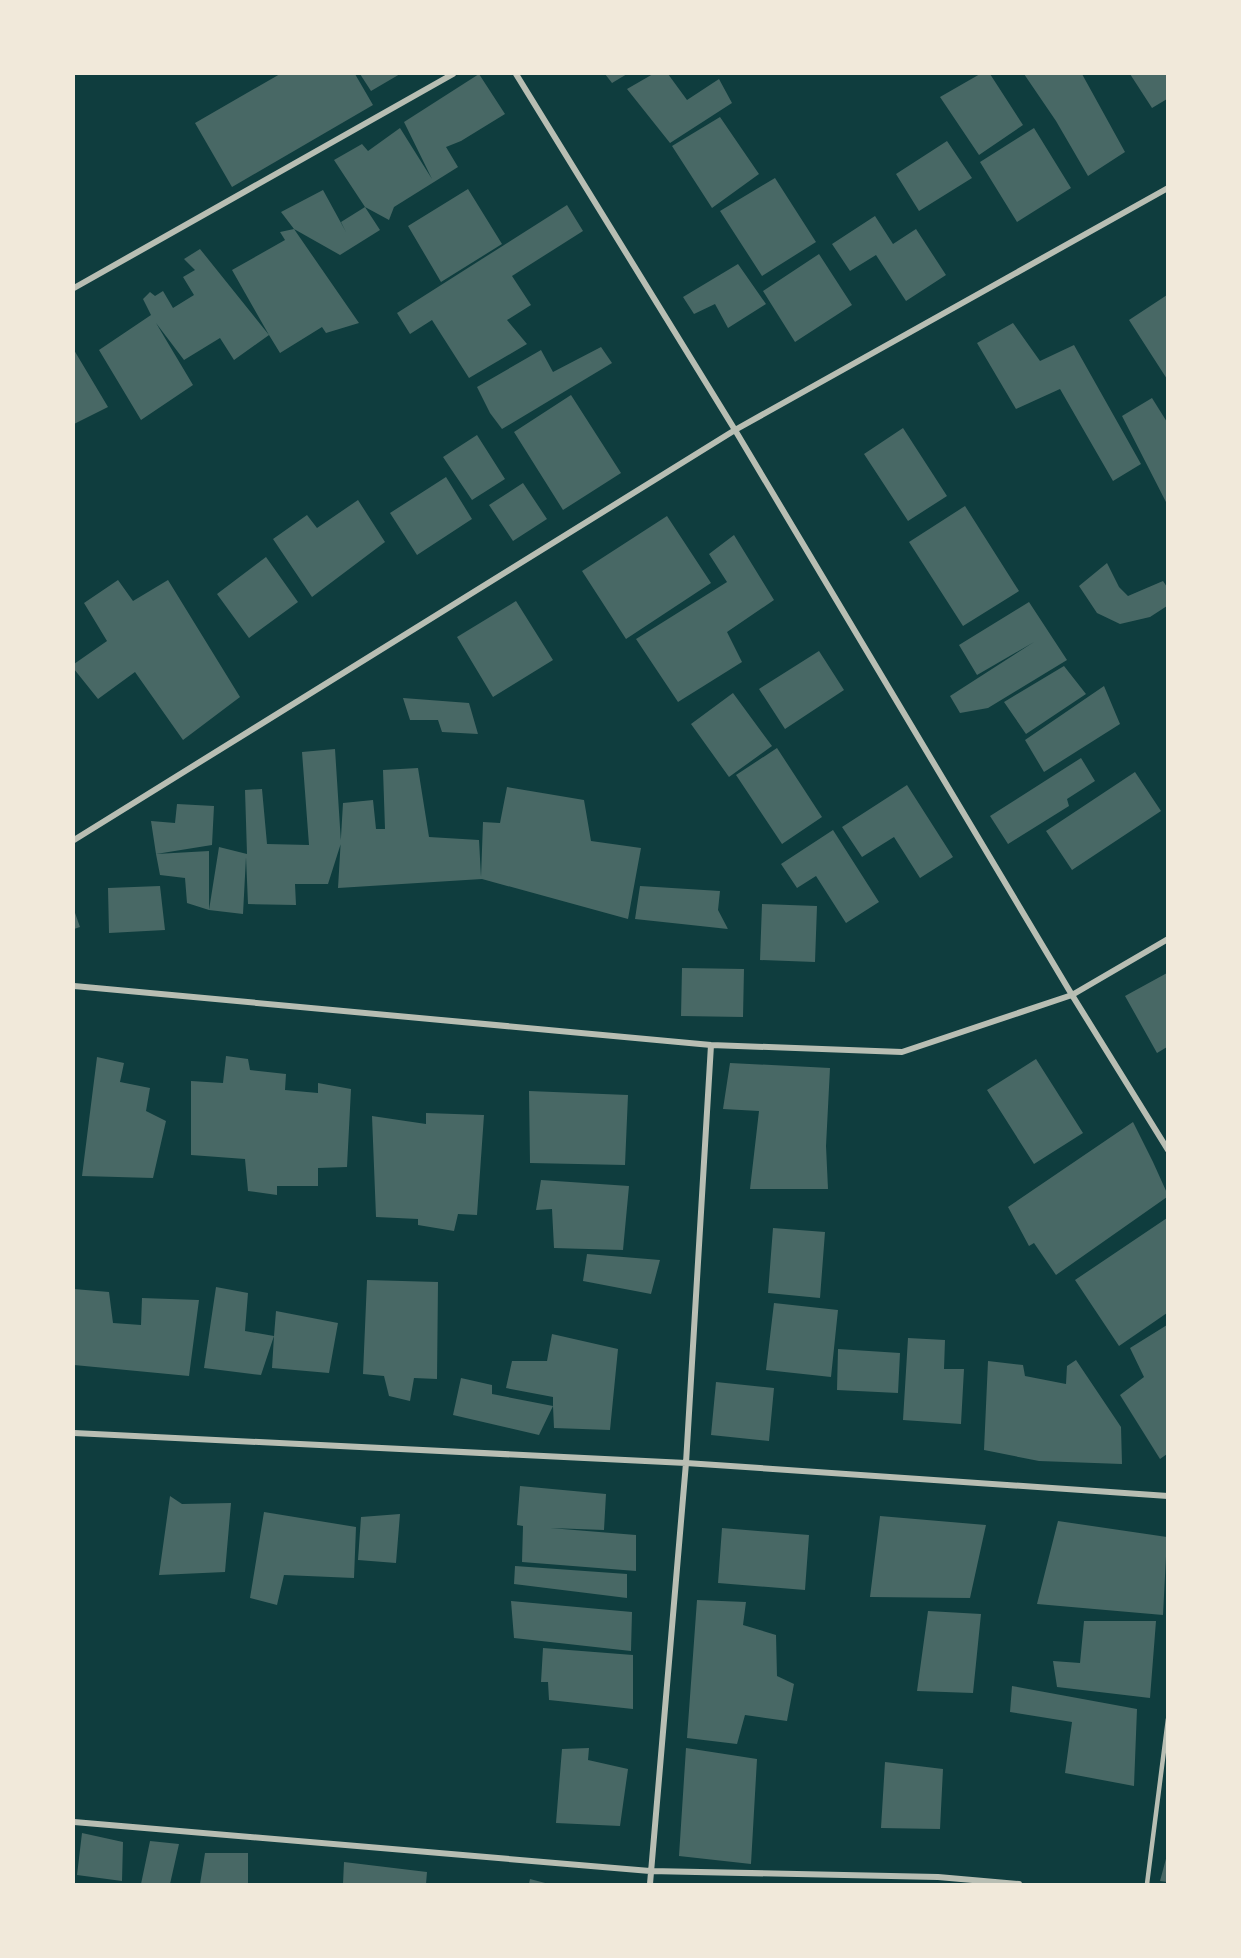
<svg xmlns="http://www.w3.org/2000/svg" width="1241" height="1958" viewBox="0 0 1241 1958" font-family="Commissioner,sans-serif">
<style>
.building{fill:#486865}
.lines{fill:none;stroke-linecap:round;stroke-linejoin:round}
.service{stroke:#b8beb3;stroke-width:4.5}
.minor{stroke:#b8beb3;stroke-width:6}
</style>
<rect width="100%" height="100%" fill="#0f3d3e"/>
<path class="building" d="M 280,74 L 355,74 L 373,105 L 232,187 L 195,123 Z
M 360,74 L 400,74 L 371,91 Z
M 479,74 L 505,114 L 461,141 L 446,147 L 458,167 L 394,207 L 389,220 L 365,207 L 380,230 L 340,255 L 294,229 L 281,212 L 323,190 L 346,232 L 341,222 L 365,207 L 334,160 L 362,144 L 368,151 L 400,128 L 432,179 L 404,122 Z
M 605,74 L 627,74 L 612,83 Z
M 653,74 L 668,74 L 687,100 L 719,79 L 732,103 L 670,143 L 627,89 Z
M 980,74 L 990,74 L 1023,125 L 979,155 L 940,97 Z
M 1024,74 L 1082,74 L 1125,152 L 1088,176 L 1056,121 Z
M 1130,74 L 1167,74 L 1167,99 L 1152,108 Z
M 720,117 L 759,174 L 712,208 L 672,146 Z
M 1034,128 L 1071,188 L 1017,222 L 980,162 Z
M 947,141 L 972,178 L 919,211 L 896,174 Z
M 775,178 L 816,242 L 762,276 L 720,211 Z
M 468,189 L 502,244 L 441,282 L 408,226 Z
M 567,205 L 583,231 L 512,276 L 531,305 L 507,320 L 527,344 L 469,378 L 432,320 L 410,334 L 397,313 Z
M 875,216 L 893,244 L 916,229 L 946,275 L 906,301 L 876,255 L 850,271 L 832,244 Z
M 294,229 L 359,323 L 326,333 L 322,327 L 280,353 L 269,335 L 234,360 L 220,338 L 184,360 L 156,323 L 193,385 L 141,420 L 99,350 L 151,315 L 143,299 L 150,292 L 155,296 L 163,291 L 173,308 L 194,295 L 183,277 L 195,270 L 184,259 L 200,249 L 269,335 L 232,270 L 285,240 L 280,232 Z
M 819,254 L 852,305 L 795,342 L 763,291 Z
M 738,264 L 766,304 L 728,328 L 715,304 L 694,314 L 683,297 Z
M 1167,295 L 1167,379 L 1129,320 Z
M 1013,323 L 1040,361 L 1074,345 L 1141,464 L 1113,481 L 1060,389 L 1016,409 L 977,343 Z
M 601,347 L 612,363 L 502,429 L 490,413 L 477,387 L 541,350 L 553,372 Z
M 74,350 L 108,407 L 74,424 Z
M 571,395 L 621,473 L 563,510 L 514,432 Z
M 1152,398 L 1167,422 L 1167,504 L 1122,416 Z
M 903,428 L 947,496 L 908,521 L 864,454 Z
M 477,435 L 505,479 L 472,500 L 443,457 Z
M 446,477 L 472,519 L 417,555 L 390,513 Z
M 523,483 L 547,519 L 513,541 L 489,505 Z
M 358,500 L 385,542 L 312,597 L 273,539 L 307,515 L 317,528 Z
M 965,506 L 1019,591 L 963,626 L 909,542 Z
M 667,516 L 711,583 L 626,639 L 582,571 Z
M 734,535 L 774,600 L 727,632 L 742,662 L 678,702 L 636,639 L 727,582 L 709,554 Z
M 266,557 L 298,602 L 249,638 L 217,594 Z
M 1107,563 L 1119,587 L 1128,596 L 1163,581 L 1167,587 L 1167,606 L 1150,617 L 1120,624 L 1097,613 L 1079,586 Z
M 118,580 L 133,601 L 168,580 L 240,697 L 183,740 L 135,672 L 98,699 L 74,669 L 74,664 L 107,641 L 84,603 Z
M 516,601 L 553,660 L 493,697 L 457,637 Z
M 1029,602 L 1067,660 L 988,708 L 960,713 L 950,696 L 1034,642 L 977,675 L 959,645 Z
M 819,651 L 844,690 L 785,729 L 759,689 Z
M 1064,666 L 1086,694 L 1026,734 L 1004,702 Z
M 1104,686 L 1120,724 L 1044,772 L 1025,740 Z
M 733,693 L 772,746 L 729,777 L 691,724 Z
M 403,698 L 469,703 L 478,734 L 442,732 L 438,720 L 410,720 Z
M 777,748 L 822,817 L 782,844 L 736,775 Z
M 335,749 L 341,843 L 328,884 L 295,884 L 296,905 L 248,904 L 246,857 L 243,914 L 209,910 L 187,903 L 185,878 L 160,875 L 156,854 L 209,851 L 209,910 L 219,847 L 247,854 L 245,790 L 262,789 L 267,844 L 309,845 L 302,752 Z
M 1081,758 L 1095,781 L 1067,799 L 1069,806 L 1008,844 L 990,816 Z
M 418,768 L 429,837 L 479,840 L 481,877 L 483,822 L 500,823 L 507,787 L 584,800 L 591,841 L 641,848 L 628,919 L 482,879 L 338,888 L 343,803 L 373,800 L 376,829 L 385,829 L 383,770 Z
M 1135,772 L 1161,811 L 1072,870 L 1046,831 Z
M 907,785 L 953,857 L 920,878 L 894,837 L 862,857 L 842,827 Z
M 177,804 L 214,806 L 212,845 L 156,854 L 151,821 L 175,823 Z
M 833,830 L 879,902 L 846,923 L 816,876 L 797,888 L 781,864 Z
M 160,886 L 165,930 L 109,933 L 108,888 Z
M 640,886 L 720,891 L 718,910 L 728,929 L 635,919 Z
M 762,904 L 817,906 L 815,962 L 760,960 Z
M 74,910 L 80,927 L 74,929 Z
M 682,968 L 744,969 L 743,1017 L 681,1016 Z
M 1167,973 L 1167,1047 L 1157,1053 L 1125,996 Z
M 226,1056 L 248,1059 L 250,1070 L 286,1074 L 285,1090 L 318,1093 L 318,1083 L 351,1089 L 347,1167 L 318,1168 L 318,1186 L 277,1186 L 277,1195 L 248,1191 L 245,1159 L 191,1155 L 191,1081 L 223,1083 Z
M 97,1057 L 124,1063 L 120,1082 L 150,1088 L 146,1111 L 166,1121 L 153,1178 L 82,1176 Z
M 1036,1059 L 1083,1133 L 1034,1164 L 987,1090 Z
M 730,1063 L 830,1068 L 826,1146 L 828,1189 L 750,1189 L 759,1111 L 723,1109 Z
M 529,1091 L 628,1095 L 625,1165 L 530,1163 Z
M 426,1113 L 484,1115 L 477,1215 L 458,1214 L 454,1231 L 418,1225 L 418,1219 L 376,1217 L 372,1116 L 426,1124 Z
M 1133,1122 L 1153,1162 L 1167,1193 L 1167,1197 L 1056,1275 L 1034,1243 L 1029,1246 L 1008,1207 Z
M 541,1180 L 629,1186 L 623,1250 L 554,1248 L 552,1209 L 536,1210 Z
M 1167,1218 L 1167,1313 L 1119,1346 L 1075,1280 Z
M 773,1228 L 825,1232 L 820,1298 L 768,1293 Z
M 587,1254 L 660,1260 L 651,1294 L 583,1281 Z
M 367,1280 L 438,1282 L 437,1379 L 414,1378 L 410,1401 L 389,1396 L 384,1376 L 363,1374 Z
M 216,1287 L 248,1293 L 245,1331 L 274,1336 L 276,1311 L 338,1323 L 329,1373 L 272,1368 L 274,1336 L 261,1375 L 204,1368 Z
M 74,1289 L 109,1292 L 113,1323 L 141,1325 L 142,1298 L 199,1300 L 189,1376 L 74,1365 Z
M 774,1303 L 838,1310 L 831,1377 L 766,1370 Z
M 1167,1325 L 1167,1454 L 1160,1459 L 1120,1395 L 1144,1377 L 1130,1348 Z
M 552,1334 L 618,1349 L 610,1430 L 554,1428 L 553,1406 L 539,1435 L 453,1415 L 461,1378 L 492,1385 L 492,1394 L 553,1406 L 553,1397 L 506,1388 L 512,1361 L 547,1361 Z
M 908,1338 L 945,1340 L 944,1369 L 964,1369 L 961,1424 L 903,1420 Z
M 838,1349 L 900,1353 L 898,1393 L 837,1390 Z
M 1076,1360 L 1121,1427 L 1122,1464 L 1039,1461 L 984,1450 L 988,1361 L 1023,1365 L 1025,1376 L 1066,1384 L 1067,1366 Z
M 716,1382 L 774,1388 L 769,1441 L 711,1435 Z
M 520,1486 L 606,1494 L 604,1530 L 550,1528 L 636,1535 L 636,1571 L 522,1562 L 523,1526 L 517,1525 Z
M 170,1496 L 182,1504 L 231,1503 L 225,1572 L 159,1575 Z
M 264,1512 L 356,1527 L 354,1578 L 284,1575 L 277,1605 L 250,1598 Z
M 400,1514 L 396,1563 L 358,1560 L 361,1517 Z
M 880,1516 L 986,1525 L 970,1598 L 870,1597 Z
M 1058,1521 L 1167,1537 L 1163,1615 L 1037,1604 Z
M 722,1528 L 809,1535 L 805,1590 L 718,1583 Z
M 515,1566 L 627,1574 L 627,1598 L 514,1584 Z
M 697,1600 L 746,1602 L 743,1625 L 776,1635 L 777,1676 L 794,1684 L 787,1721 L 745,1715 L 737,1744 L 687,1738 Z
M 511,1601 L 632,1612 L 631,1651 L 514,1638 Z
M 928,1611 L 981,1614 L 973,1693 L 917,1691 Z
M 1084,1621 L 1156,1621 L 1150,1698 L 1057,1687 L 1053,1661 L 1080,1663 Z
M 543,1648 L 633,1655 L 633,1709 L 549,1700 L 548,1682 L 541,1682 Z
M 1012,1686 L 1137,1709 L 1134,1786 L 1065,1773 L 1072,1722 L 1010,1712 Z
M 589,1748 L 588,1760 L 628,1769 L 620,1826 L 556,1823 L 562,1749 Z
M 686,1748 L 757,1759 L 751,1864 L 679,1856 Z
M 885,1762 L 943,1769 L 940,1829 L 881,1828 Z
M 82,1833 L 123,1842 L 122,1881 L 77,1875 Z
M 150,1841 L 179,1844 L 170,1884 L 141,1884 Z
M 205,1853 L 248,1853 L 248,1884 L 200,1884 Z
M 1167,1855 L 1167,1882 L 1160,1881 Z
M 344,1862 L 427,1872 L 426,1884 L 343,1884 Z
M 530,1879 L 549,1884 L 529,1884 Z"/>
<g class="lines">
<path class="service" d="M 1147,1884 L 1168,1719"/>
<path class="minor" d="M 516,74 L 735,430 L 1072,995 L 1168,1150
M 74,288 L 453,74
M 74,840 L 735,430 L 1168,188
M 74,986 L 711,1045 L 902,1052 L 1072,995 L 1168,939
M 74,1433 L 686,1463 L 1168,1496
M 74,1822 L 650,1871 L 938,1877 L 1019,1884
M 650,1884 L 686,1463 L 711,1045"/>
</g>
<rect width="1241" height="1958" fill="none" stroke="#f1e9da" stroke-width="150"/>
</svg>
